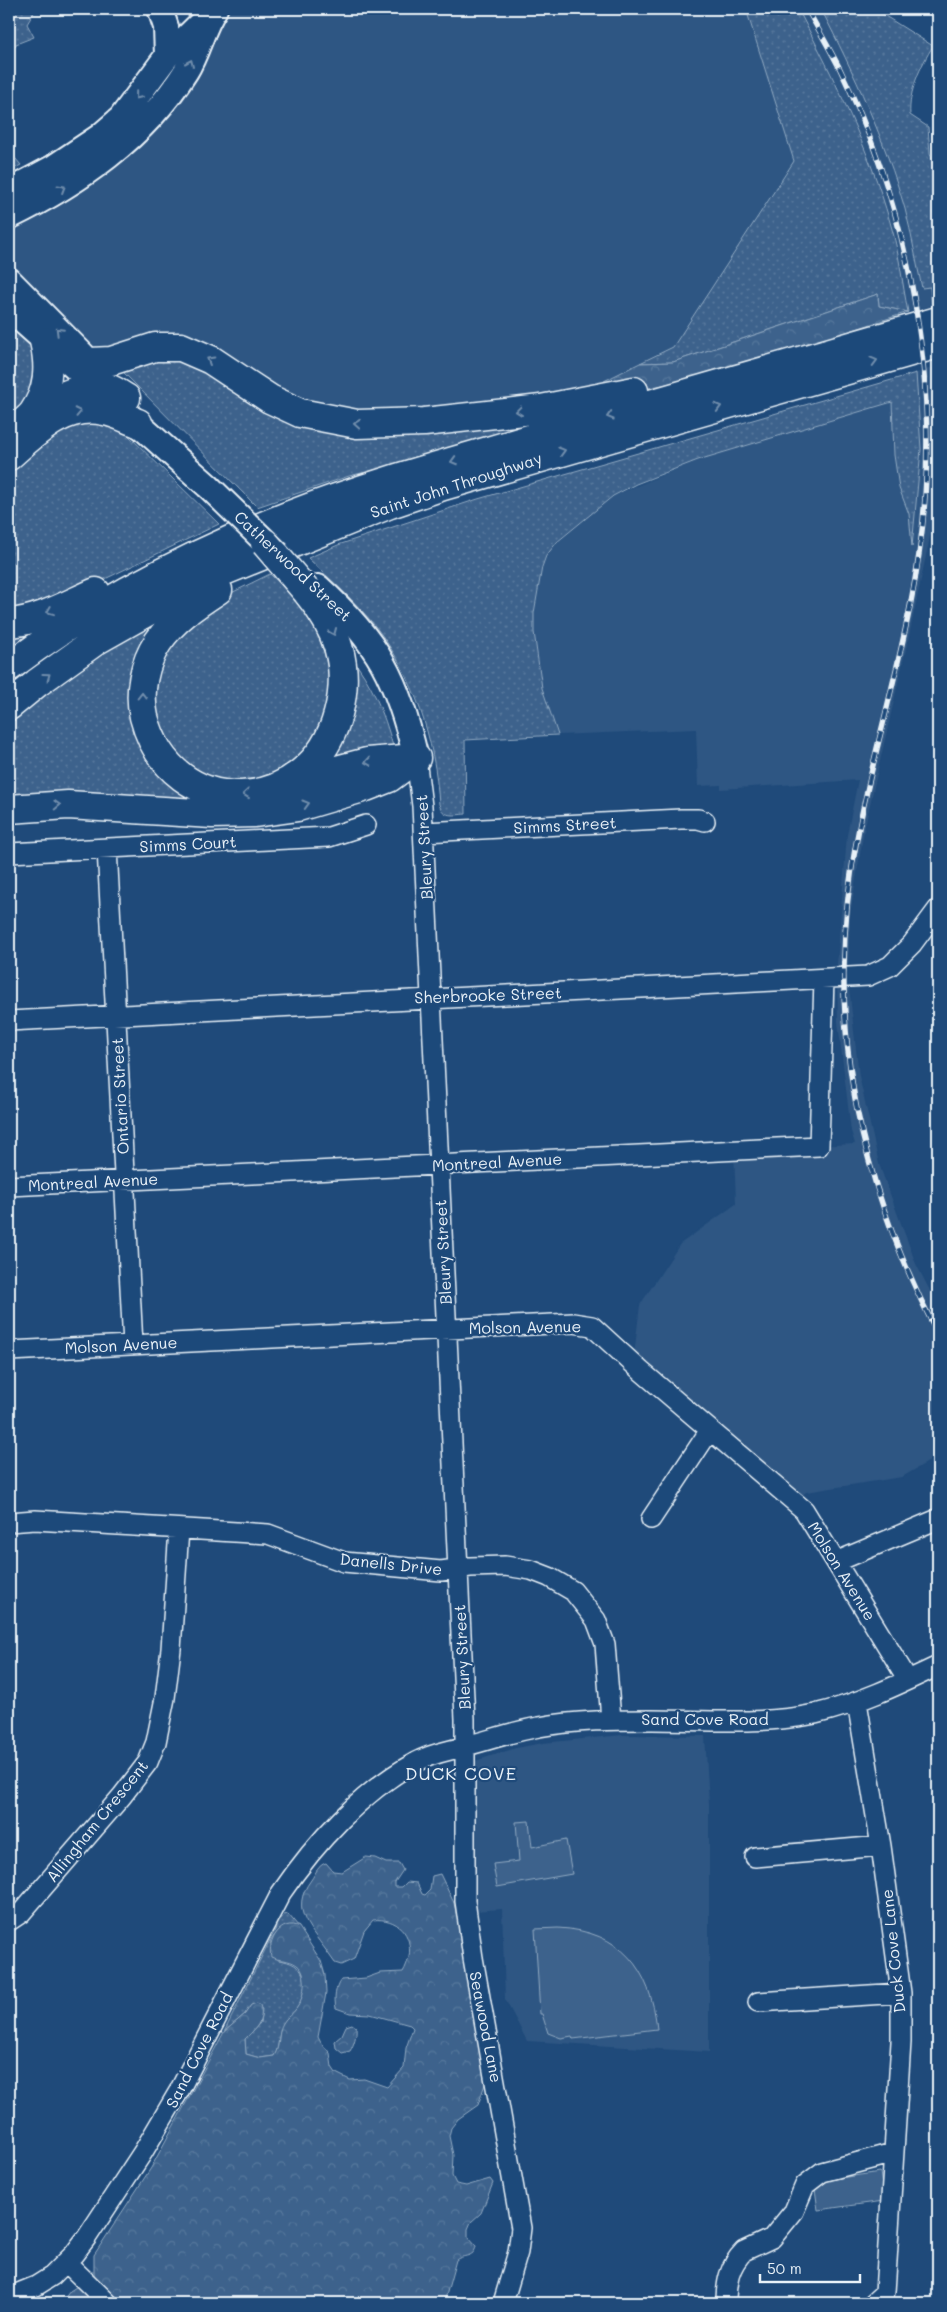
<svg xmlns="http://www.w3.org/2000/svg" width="947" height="2312" viewBox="0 0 947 2312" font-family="Mali,sans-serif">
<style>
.built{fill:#2e5683}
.grass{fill:url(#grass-dots);stroke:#92aac2}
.forest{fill:url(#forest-crowns);stroke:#92aac2}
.park{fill:#3c628c;stroke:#92aac2}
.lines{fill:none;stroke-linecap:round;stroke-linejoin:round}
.minor-casing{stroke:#e8f1f8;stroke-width:22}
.major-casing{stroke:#e8f1f8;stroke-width:28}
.highway-casing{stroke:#e8f1f8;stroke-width:31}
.minor{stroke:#1f4a7a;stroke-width:19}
.major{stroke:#1f4a7a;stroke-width:24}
.highway{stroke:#1f4a7a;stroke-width:28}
.rail-casing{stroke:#e8f1f8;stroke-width:5.5}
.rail{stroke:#1f4a7a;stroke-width:4;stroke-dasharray:11;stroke-linecap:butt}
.major-bridge-casing{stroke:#e8f1f8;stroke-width:28;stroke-linecap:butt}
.highway-bridge-casing{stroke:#e8f1f8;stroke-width:31;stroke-linecap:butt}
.major-bridge{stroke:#1f4a7a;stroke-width:24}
.highway-bridge{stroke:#1f4a7a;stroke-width:28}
.oneway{stroke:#6f8dac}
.labels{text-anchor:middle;stroke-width:4.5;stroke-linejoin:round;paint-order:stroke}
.street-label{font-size:16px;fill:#e8f1f8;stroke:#1f4a7a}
.neighbourhood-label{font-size:18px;letter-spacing:1px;fill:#e8f1f8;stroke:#1f4a7a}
</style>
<defs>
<pattern id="grass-dots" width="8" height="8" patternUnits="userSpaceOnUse" patternTransform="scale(1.25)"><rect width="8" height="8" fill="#3c628c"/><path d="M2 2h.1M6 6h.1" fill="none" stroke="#58799d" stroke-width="1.8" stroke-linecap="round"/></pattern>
<pattern id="forest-crowns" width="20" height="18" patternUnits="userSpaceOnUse" patternTransform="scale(1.25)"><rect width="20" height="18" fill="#3c628c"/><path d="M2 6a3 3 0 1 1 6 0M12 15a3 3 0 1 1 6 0" fill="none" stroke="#58799d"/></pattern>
</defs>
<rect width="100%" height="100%" fill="#1f4a7a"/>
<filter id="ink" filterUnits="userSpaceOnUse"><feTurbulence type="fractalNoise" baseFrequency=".02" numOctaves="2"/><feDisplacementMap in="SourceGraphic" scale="10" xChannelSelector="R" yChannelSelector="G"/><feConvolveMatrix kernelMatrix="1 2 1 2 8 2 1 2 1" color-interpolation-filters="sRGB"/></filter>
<g filter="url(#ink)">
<path class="built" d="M 215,9 L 746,9 L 794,161 L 673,347 L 604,381 L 609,397 L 424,422 L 90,362 L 9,280 L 9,216 L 126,142 Z
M 797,9 L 821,9 L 843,51 L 880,134 L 905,209 L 922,288 L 930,287 L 932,306 L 908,312 L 891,223 L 864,148 L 838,86 Z
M 938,366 L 938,489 L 935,513 L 909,636 L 864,830 L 850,915 L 848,978 L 859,1076 L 879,1164 L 916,1264 L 938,1306 L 938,1456 L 902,1477 L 806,1492 L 795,1502 L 633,1364 L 640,1305 L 680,1244 L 736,1204 L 734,1150 L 855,1144 L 851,1131 L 838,1022 L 837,964 L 847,835 L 858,780 L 721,789 L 721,785 L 698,786 L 696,729 L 558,735 L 542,688 L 534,632 L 534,613 L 542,567 L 551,548 L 613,496 L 698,460 L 892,402 L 894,455 L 899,488 L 909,514 L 913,537 L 921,449 L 916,373 Z
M 622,1735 L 705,1736 L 709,1803 L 709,2052 L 527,2041 L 505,1999 L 502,1909 L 474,1911 L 472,1762 L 516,1748 L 543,1743 Z"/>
<path class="grass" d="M 14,9 L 36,9 L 27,24 L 34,37 L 16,44 L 9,58 L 9,19 Z
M 746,9 L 797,9 L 800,13 C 835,80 869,149 890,222 C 899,251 902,282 908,312 L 879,306 L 878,294 L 673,362 L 640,363 L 673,347 L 794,161 Z
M 821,9 L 874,9 L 933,46 C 921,65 908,92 910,115 L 928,127 L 930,153 L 936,171 L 932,175 L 933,179 L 938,180 L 938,304 L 932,306 L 930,287 L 922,288 C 916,262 912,235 905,209 C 885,140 854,73 821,9 Z
M 9,151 L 21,165 L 9,171 Z
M 9,324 L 33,348 L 41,380 L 9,425 Z
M 180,356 L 279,412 L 484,424 L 557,424 L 480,445 L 349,476 L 257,507 L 121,370 L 157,357 Z
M 916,373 L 921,449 L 912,547 L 909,514 L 899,488 L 894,455 L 892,402 L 698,460 L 636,484 L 613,496 L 557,542 L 546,556 L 542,567 L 534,613 L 534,632 L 542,688 L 558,735 L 465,740 L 466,814 C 453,815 443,818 439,804 C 435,740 415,677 375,626 C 355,601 331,580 308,558 L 338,545 L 478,499 Z
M 83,417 L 125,432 L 219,524 L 78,592 L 9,617 L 9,465 Z
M 270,574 C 306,609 331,642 329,694 C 328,702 330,714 327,721 C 318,738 299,758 287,774 L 227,786 L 171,755 L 149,698 L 164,646 L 221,598 Z
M 163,618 L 148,638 L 154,763 L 289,801 L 9,802 L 9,720 C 57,682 108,645 163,618 Z
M 9,629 L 42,632 L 9,659 Z
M 350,656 C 372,683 384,713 393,746 L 330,757 Z
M 288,1914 L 299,1927 C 286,1921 275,1932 270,1943 L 278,1960 C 306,1963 310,1982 299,2005 C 294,2014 285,2019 281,2030 C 277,2039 280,2047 274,2056 L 260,2058 L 246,2054 L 245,2039 L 260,2023 L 262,2009 L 251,2005 L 245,2014 L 224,2032 L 280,1920 L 284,1915 Z"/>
<path class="forest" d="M 878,294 L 879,306 L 908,312 L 733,369 L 609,397 L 604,381 L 640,363 L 673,362 Z
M 366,1857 L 375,1858 L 386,1863 L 399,1863 L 403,1870 L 395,1882 L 395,1887 L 402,1887 L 407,1882 L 417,1883 L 422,1894 L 425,1895 L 430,1890 L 432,1876 L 440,1874 L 454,1903 L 485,2047 L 487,2078 L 478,2105 L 458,2119 L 451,2128 L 449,2136 L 453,2155 L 452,2176 L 456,2184 L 466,2186 L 490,2179 L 493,2183 L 481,2213 L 471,2222 L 468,2229 L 468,2237 L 476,2246 C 474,2259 463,2254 456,2260 L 444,2303 L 113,2303 L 94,2276 L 94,2255 L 151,2168 L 224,2032 L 245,2014 L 251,2005 L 257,2003 L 260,2005 C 265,2021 255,2029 245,2039 L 246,2054 L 260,2058 L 274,2056 C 281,2045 277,2033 283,2023 C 286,2017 293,2014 296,2009 C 304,1999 309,1973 297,1965 C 289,1959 279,1961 271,1957 C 267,1941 281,1918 299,1927 L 321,1961 L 325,1975 L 326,1993 L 318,2037 L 321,2043 L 330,2053 L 332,2067 L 336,2073 L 350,2080 L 364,2079 L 387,2087 L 404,2068 L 406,2048 L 413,2028 L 410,2025 L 370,2014 L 350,2013 L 336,2008 C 334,1999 335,1987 341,1980 L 366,1978 L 380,1973 L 403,1972 C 406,1967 407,1963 409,1957 C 413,1934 397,1917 373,1920 L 364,1931 L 354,1959 L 341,1965 L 335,1963 L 330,1956 C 312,1929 288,1911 311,1880 C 316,1873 318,1865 326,1863 L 333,1871 L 342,1872 Z
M 352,2024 L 356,2027 C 357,2034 354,2045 350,2051 L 342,2053 L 336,2048 L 335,2041 L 342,2035 L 346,2026 Z
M 76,2287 L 82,2287 L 96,2303 L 61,2303 L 70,2291 Z"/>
<path class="park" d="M 529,1821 L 532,1847 L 566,1840 L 572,1874 L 497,1887 L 493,1864 L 519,1861 L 516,1822 Z
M 558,1928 C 621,1931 651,1969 657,2029 L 573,2039 L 572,2036 L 561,2038 L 548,2033 L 542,2014 L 540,2014 L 535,1929 Z
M 880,2172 L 884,2201 L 818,2210 L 814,2182 Z"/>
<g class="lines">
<g class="minor-casing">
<path id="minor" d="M 416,758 L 422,806 L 465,1719 L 465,1901 L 473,1958 L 521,2228 L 518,2252 L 503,2303
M 424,832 L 681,819 L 698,819 L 705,821
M 107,848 L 133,1345
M 9,853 L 329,837 L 366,825
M 9,1021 L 868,976 L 890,966 L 912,944 L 938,909
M 9,1186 L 819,1146 L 824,979
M 9,1351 L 573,1323 L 592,1326 L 641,1371 L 804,1510 L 908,1680
M 651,1519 L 710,1430
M 9,1522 L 35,1520 L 268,1534 L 344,1562 L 441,1571 L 470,1567 L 505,1566 L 531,1570 L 549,1577 L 573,1591 L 596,1620 L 605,1644 L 611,1720
M 838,1561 L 938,1519
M 857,1702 L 881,1846 L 901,1993 L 901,2042 L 885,2292 L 873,2303
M 755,1857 L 881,1846
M 9,1921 L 21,1913 L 122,1796 L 148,1762 L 156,1742 L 165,1698 L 171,1649 L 179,1529
M 758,2002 L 901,1993
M 66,2262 L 108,2303
M 9,2297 L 36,2286 L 52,2276 L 74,2254 L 87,2237 L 143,2152 L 179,2091 L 281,1893 C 315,1843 362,1791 416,1762 C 432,1753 449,1751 466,1746 C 490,1740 514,1731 539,1727 C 576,1720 615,1720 652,1720 C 706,1720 762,1725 815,1714 C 858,1704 898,1685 938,1666
M 726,2303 C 726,2283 729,2266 744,2251 L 772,2238 L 794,2211 L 805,2185 L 822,2172 L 893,2153"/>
</g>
<g class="major-casing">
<path id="major" d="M 160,9 L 166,27 L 167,56
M 9,191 L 54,167 L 99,137 L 121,118 L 167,56 L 204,20
M 9,217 C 79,183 144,138 186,71 C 198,52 202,28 215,9
M 9,280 L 83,355
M 9,309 L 208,486
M 318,587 C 379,642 397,679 416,758"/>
</g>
<g class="highway-casing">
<path id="highway" d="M 90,362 L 111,361 L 155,347 L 181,347 L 211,360 L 270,399 L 300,413 L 357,424 L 424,422 L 541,409 L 634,391
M 44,406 C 58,397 87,384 105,387 C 112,388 119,394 126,398
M 9,434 C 16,427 27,421 33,413 C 49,390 50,367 44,341
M 9,456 C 35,433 65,402 104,411 C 116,413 127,419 138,423
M 218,590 C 195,605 174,619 158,642 C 144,663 138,692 144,717 C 172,826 311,817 338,714 C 351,666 337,628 307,592
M 9,623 C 39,621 68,604 96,592
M 9,667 C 94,603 191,554 290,515 C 372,483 459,460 543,435 C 675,396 807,359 938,321
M 9,706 L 37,683 L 97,640 L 207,578 L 390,504 L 443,486 L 938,344
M 295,781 L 367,762 L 416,758
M 9,809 L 68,805 L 212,814 L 255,813 L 298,807 L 366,787 L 389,778 L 416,758"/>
</g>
<use href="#minor" class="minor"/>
<use href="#major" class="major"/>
<use href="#highway" class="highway"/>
<g class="rail-casing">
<path id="rail" d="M 807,9 C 818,29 830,49 840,69 C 904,200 935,352 925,497 C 918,610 881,718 859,828 C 822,1008 854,1173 938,1334"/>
</g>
<use href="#rail" class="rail"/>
<g class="major-bridge-casing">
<path id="major-bridge" d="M 208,486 L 278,554"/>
</g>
<g class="highway-bridge-casing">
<path id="highway-bridge" d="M 265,543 L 307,592"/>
</g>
<use href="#major-bridge" class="major-bridge"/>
<use href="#highway-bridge" class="highway-bridge"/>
</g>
<defs><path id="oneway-chevron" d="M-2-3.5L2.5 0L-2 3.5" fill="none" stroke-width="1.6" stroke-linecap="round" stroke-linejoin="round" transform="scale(1.25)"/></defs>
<g class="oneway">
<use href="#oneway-chevron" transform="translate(190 63) rotate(-66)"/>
<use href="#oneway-chevron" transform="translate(138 96) rotate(129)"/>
<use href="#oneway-chevron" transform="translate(62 188) rotate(-31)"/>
<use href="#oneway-chevron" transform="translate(59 331) rotate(-135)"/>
<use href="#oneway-chevron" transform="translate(210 360) rotate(-150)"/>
<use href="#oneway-chevron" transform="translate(874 361) rotate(-15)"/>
<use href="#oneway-chevron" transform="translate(718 407) rotate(-16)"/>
<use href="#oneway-chevron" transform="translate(519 411) rotate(173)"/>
<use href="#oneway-chevron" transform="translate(78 412) rotate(-12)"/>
<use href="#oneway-chevron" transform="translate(610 416) rotate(164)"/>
<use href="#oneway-chevron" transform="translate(357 424) rotate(-176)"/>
<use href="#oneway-chevron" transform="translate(562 451) rotate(-16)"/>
<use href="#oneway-chevron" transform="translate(454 461) rotate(164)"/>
<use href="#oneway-chevron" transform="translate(50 611) rotate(158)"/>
<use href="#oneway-chevron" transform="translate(333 632) rotate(67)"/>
<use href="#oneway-chevron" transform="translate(47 676) rotate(-36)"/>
<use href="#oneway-chevron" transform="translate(142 696) rotate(-90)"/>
<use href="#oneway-chevron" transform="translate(368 762) rotate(171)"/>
<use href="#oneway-chevron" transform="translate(246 794) rotate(174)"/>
<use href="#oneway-chevron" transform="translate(306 804) rotate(-16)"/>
<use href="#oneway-chevron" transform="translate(57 805) rotate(-2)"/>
</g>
</g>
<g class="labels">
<g class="street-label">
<text transform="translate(456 485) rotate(-18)" y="6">Saint John Throughway</text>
<text transform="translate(293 566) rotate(43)" y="6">Catherwood Street</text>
<text transform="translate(565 825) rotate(-3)" y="6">Simms Street</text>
<text transform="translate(188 844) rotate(-3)" y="6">Simms Court</text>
<text transform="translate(424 847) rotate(-93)" y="6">Bleury Street</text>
<text transform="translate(488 995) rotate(-2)" y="6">Sherbrooke Street</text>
<text transform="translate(120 1096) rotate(-93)" y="6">Ontario Street</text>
<text transform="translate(497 1162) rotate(-3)" y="6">Montreal Avenue</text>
<text transform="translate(93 1182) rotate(-3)" y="6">Montreal Avenue</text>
<text transform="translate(443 1252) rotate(-93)" y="6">Bleury Street</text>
<text transform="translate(525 1327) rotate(-1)" y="6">Molson Avenue</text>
<text transform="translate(121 1345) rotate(-3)" y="6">Molson Avenue</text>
<text transform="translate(391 1564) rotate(6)" y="6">Danells Drive</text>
<text transform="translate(842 1571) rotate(58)" y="6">Molson Avenue</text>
<text transform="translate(462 1657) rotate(-93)" y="6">Bleury Street</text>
<text x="705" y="1725">Sand Cove Road</text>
<text transform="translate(97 1821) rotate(-51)" y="6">Allingham Crescent</text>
<text transform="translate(893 1951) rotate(-96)" y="6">Duck Cove Lane</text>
<text transform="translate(486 2027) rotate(79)" y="6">Seawood Lane</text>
<text transform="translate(199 2050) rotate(-63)" y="6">Sand Cove Road</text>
</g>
<g class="neighbourhood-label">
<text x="461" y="1780">DUCK COVE</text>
</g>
</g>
<rect width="947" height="2312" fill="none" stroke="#1f4a7a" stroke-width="30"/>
<rect x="15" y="15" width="917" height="2282" fill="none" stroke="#e8f1f8" stroke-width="2" filter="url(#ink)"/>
<path d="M760 2274v8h100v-8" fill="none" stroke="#e8f1f8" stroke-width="2.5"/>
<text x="767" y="2274" font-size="15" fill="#e8f1f8" stroke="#1f4a7a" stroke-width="4" paint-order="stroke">50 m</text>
</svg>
